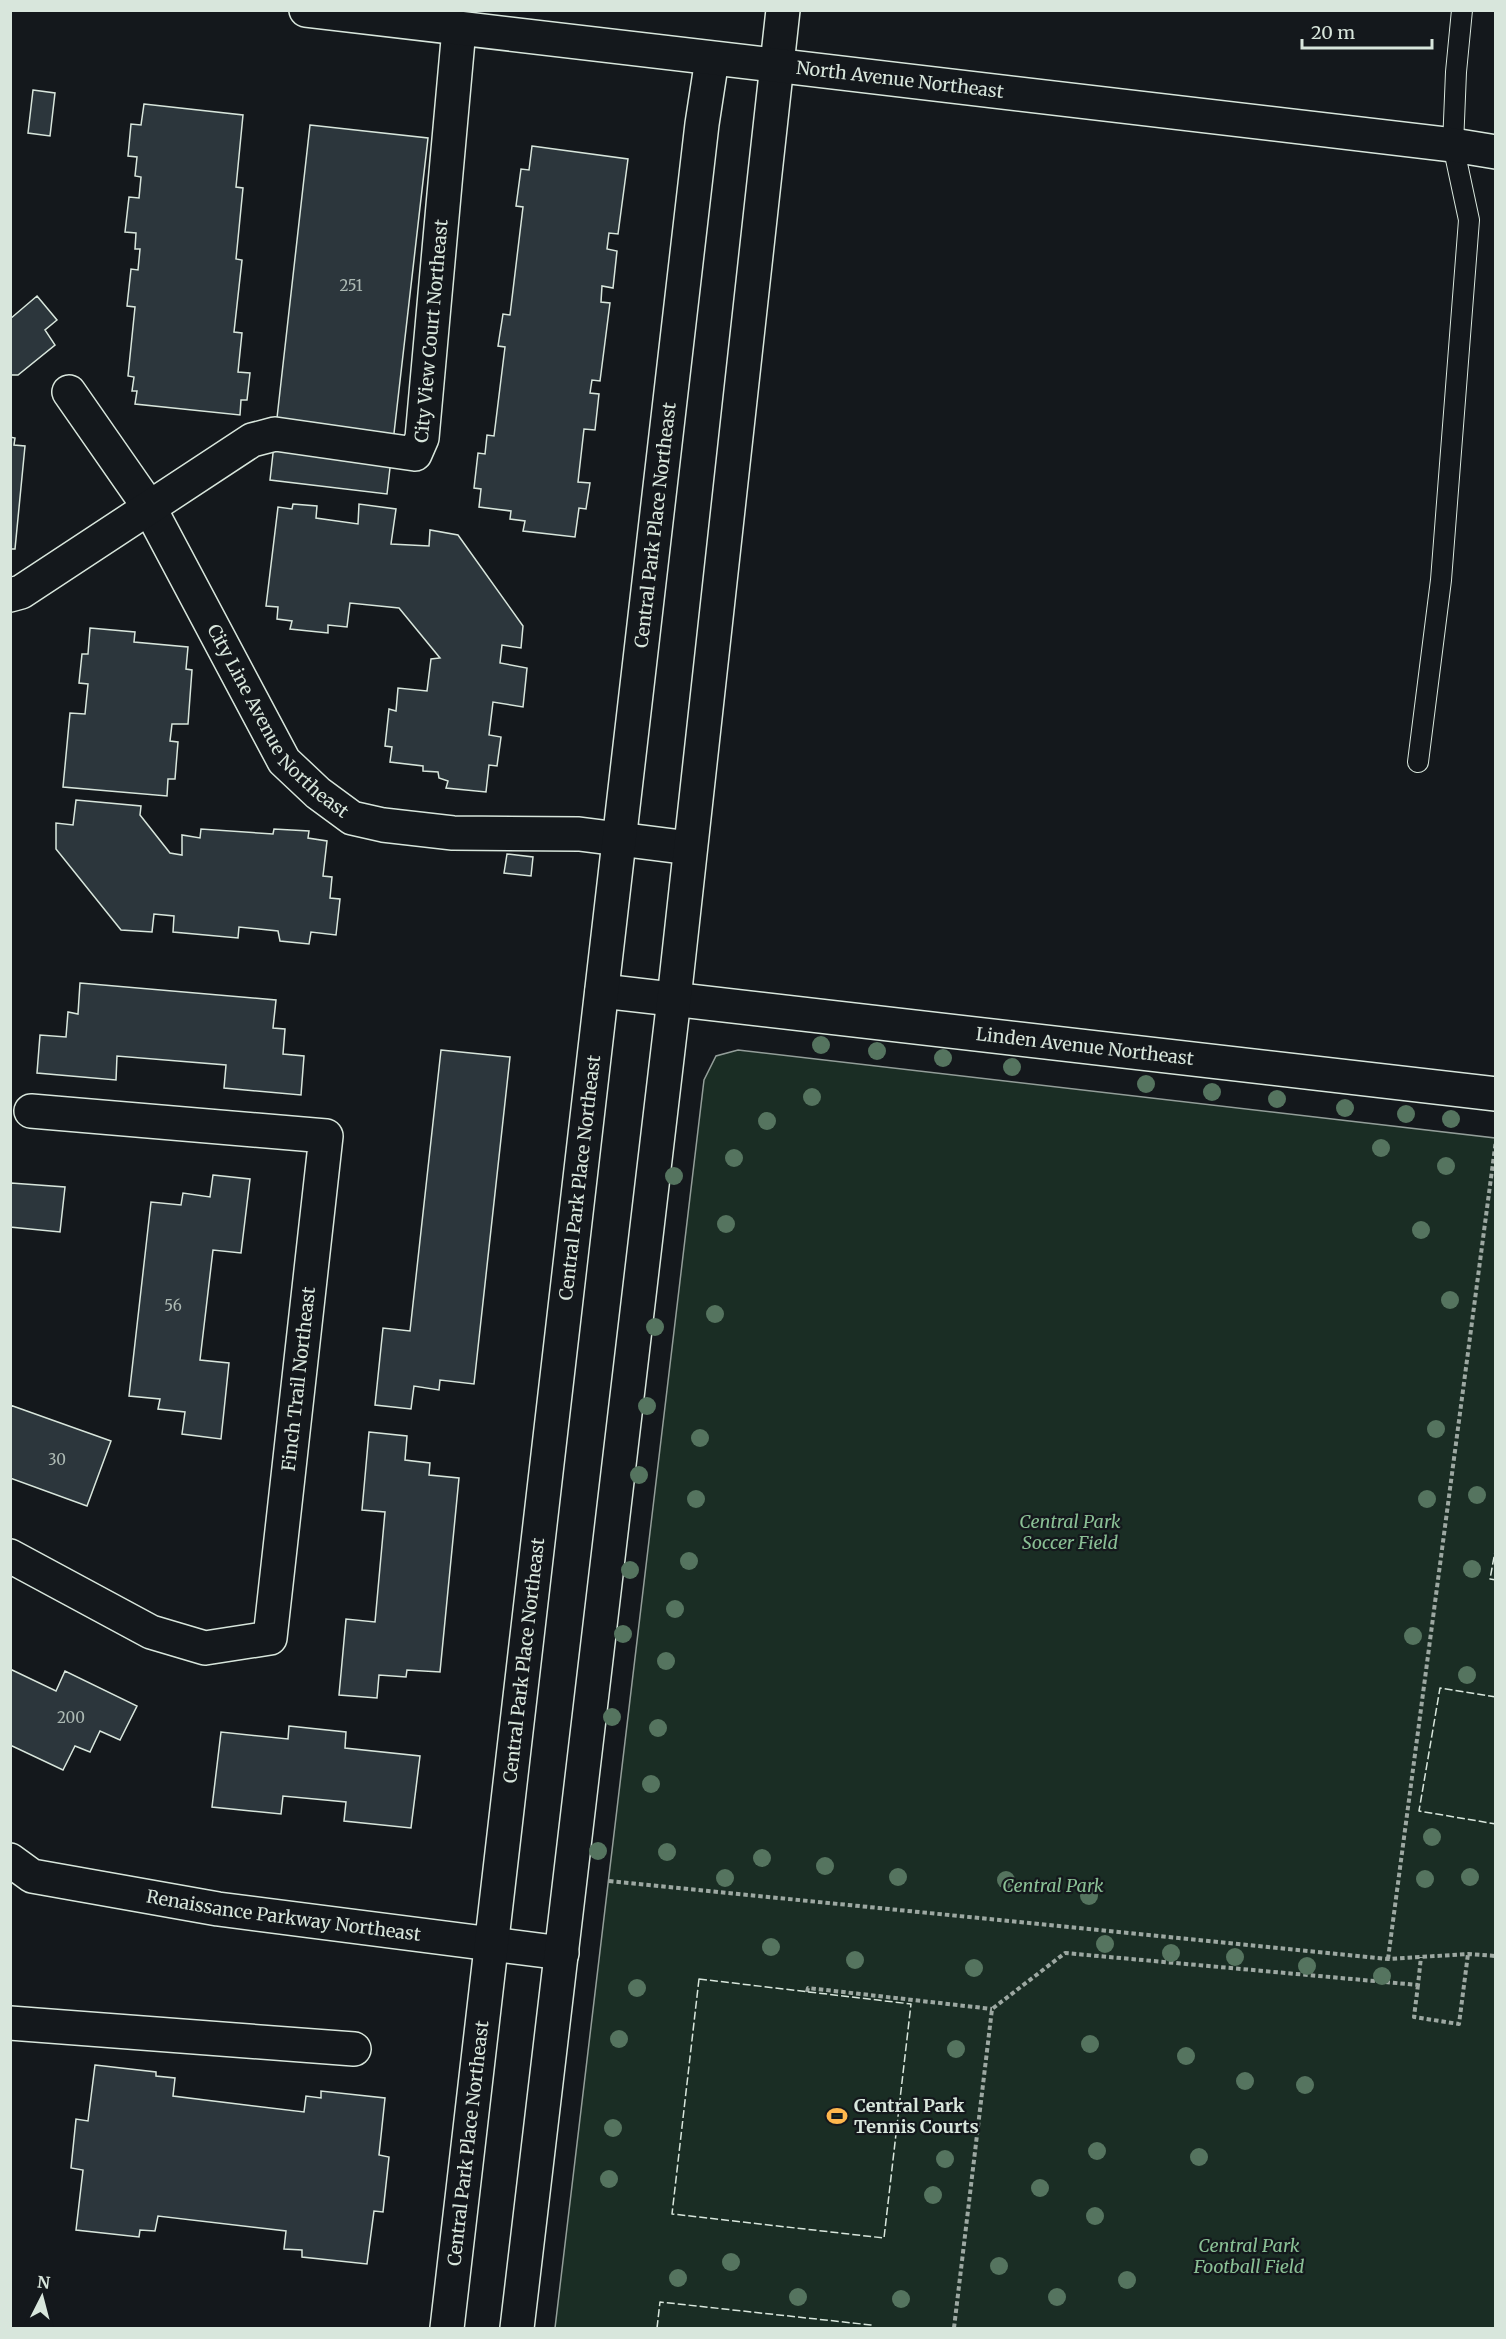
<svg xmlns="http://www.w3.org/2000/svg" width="1506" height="2339" viewBox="0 0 1506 2339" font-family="Merriweather,serif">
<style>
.park{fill:#1a2d24;stroke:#939e99;stroke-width:1.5}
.building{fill:#2c363c;stroke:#d8e6dc;stroke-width:1.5}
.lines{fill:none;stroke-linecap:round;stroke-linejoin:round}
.lane-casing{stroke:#d8e6dc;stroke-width:22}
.street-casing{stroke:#d8e6dc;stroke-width:36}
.secondary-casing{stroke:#d8e6dc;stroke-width:36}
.path{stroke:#9da8a2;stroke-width:4;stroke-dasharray:4.5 3;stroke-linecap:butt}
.lane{stroke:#14181c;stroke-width:20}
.street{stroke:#14181c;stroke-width:33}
.secondary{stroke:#14181c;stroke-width:33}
.fence{stroke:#d8e6dc;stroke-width:1.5;stroke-dasharray:8 3;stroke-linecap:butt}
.tree{fill:#55745f}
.labels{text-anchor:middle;stroke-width:4.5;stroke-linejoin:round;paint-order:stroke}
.number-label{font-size:15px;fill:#adbab4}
.street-label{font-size:18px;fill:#d8e6dc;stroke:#14181c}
.park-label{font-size:18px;font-style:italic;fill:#8ac095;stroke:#14181c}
.poi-label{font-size:18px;font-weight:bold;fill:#d8e6dc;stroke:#14181c;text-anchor:start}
</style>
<rect width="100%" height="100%" fill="#14181c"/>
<path class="park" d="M 738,1050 L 1495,1138 L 1495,2328 L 555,2328 L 704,1080 L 716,1056 Z"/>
<path class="building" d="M 33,90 L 55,93 L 50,136 L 28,133 Z
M 144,104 L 243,115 L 236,187 L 243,188 L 236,259 L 242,260 L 234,332 L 242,333 L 238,372 L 250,373 L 247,400 L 241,400 L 240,415 L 135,404 L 137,391 L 132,391 L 134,377 L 128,376 L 135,307 L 127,306 L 131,269 L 138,270 L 140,249 L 135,249 L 136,233 L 125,232 L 129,197 L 139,198 L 141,177 L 135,176 L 137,157 L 128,156 L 131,124 L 141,125 Z
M 310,125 L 428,138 L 387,494 L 270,480 Z
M 532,146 L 628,159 L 618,234 L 609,233 L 607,249 L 617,251 L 613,288 L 602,286 L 601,302 L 610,303 L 600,381 L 592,380 L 590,393 L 599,394 L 595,430 L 584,429 L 578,482 L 590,483 L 586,509 L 579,508 L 575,537 L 523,531 L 525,521 L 510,519 L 511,511 L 479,507 L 481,489 L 474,488 L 478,453 L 485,454 L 487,435 L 494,436 L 505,347 L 498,346 L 503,314 L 510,315 L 523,207 L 516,206 L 521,169 L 529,170 Z
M 37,296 L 57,320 L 45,330 L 55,345 L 18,375 L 10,375 L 10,319 Z
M 10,437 L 15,438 L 14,445 L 25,446 L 15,549 L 10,549 Z
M 293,504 L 317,506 L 316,518 L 358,524 L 359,504 L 396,509 L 391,544 L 429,546 L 430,530 L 458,535 L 523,626 L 521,648 L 502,645 L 500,663 L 527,668 L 523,707 L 493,702 L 489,735 L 501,737 L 497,766 L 489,765 L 486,792 L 446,788 L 448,781 L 439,778 L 438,772 L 423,771 L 423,766 L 390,762 L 392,747 L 385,746 L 389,709 L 396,711 L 398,688 L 427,691 L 431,659 L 440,658 L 399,608 L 350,603 L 347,627 L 328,625 L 328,633 L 290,629 L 292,621 L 277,619 L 278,607 L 266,606 L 278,507 L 292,509 Z
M 90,628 L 135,632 L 134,642 L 188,647 L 186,669 L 192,670 L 188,724 L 172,724 L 170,741 L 178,742 L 175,779 L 168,779 L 167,796 L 63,787 L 70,713 L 85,714 L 88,684 L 79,683 L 82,654 L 88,654 Z
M 76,800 L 141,806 L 140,815 L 170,853 L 182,855 L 182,835 L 200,838 L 201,829 L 273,834 L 274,829 L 309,831 L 308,838 L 327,841 L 323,876 L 332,877 L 330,898 L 340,899 L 336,935 L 311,932 L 309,944 L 280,941 L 278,931 L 239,927 L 238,938 L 173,932 L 174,916 L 154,914 L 152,932 L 121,930 L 56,849 L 56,823 L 73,825 Z
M 507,854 L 533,857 L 531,876 L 504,873 Z
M 80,983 L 276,1000 L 273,1028 L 285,1029 L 283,1054 L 304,1056 L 301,1095 L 224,1088 L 226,1065 L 117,1056 L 116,1080 L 37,1073 L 40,1035 L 66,1037 L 68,1012 L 78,1014 Z
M 441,1050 L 510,1057 L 474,1384 L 440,1380 L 439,1390 L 414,1386 L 411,1409 L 375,1405 L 383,1328 L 410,1331 Z
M 213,1175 L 250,1179 L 241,1253 L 213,1250 L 200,1360 L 229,1363 L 221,1439 L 182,1434 L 185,1412 L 158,1409 L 160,1399 L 129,1396 L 151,1202 L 181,1205 L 183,1193 L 210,1197 Z
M 11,1183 L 65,1187 L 60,1232 L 10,1227 Z
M 10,1405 L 111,1441 L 87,1506 L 10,1478 Z
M 369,1432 L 407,1436 L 405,1460 L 430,1463 L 429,1475 L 459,1478 L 440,1672 L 407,1670 L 406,1677 L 379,1675 L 377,1698 L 339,1695 L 346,1619 L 375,1622 L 385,1512 L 362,1510 Z
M 10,1669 L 56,1691 L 65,1671 L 137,1706 L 120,1740 L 100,1731 L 90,1752 L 75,1746 L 63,1770 L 10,1745 Z
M 289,1726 L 346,1732 L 345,1748 L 420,1756 L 411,1828 L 344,1821 L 346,1802 L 283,1796 L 281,1814 L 212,1807 L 221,1732 L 288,1739 Z
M 95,2065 L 156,2072 L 156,2076 L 175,2078 L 173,2096 L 304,2112 L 306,2096 L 321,2098 L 321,2091 L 385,2098 L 379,2155 L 389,2157 L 383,2212 L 374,2211 L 367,2264 L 302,2257 L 302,2250 L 284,2249 L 286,2231 L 158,2216 L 155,2231 L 140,2230 L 139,2237 L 76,2230 L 83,2170 L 71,2168 L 76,2119 L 88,2121 Z"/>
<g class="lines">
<g class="lane-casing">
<path id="lane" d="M 1418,762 L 1441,580 L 1469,220 L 1453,145 L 1456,72 L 1462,10"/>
</g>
<g class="street-casing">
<g id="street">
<path id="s1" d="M 69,392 L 149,507 L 284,761 L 318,793 L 352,818 L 383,825 L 453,833 L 579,834 L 690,848"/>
<path id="s2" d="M 10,595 L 21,592 L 252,440 L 275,434 L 415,454 L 422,438 L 459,29"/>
<path id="s3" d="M 602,991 L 1496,1094"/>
<path id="s4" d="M 10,1556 L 151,1632 L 205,1648 L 270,1638 L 326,1136 L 31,1111"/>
<path id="s5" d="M 10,1860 L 32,1876 L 218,1909 L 562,1953"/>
<path d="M 10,2023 L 354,2049"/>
<path id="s6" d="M 447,2328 L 702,124 L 712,59"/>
<path d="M 517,2328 L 674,999 L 783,10"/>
</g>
</g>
<g class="secondary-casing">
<g id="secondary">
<path id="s7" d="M 306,10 L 1453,145 L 1496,152"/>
</g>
</g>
<path class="path" d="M 609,1881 L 1388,1959 L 1468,1954 L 1496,1956
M 1388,1959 L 1496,1140
M 1418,1985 L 1414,2017 L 1459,2024 L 1468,1954
M 807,1992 L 808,1988 L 992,2009
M 954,2328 L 992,2009 L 1065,1953 L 1418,1985 L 1421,1957"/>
<use href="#lane" class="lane"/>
<use href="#street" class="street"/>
<use href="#secondary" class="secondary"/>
<path class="fence" d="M 1496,1546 L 1490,1579 L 1496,1580
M 1496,1697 L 1440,1688 L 1419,1811 L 1496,1824
M 699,1979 L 911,2004 L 884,2238 L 672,2214 Z
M 657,2328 L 660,2302 L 871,2325 L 871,2328"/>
</g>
<g class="tree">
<circle cx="821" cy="1045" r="9"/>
<circle cx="877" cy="1051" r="9"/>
<circle cx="943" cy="1058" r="9"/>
<circle cx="1012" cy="1067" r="9"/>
<circle cx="1146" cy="1084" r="9"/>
<circle cx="1212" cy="1092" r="9"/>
<circle cx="812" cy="1097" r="9"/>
<circle cx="1277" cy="1099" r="9"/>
<circle cx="1345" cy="1108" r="9"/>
<circle cx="1406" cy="1114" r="9"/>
<circle cx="1451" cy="1119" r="9"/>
<circle cx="767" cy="1121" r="9"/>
<circle cx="1381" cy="1148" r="9"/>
<circle cx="734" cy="1158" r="9"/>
<circle cx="1446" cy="1166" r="9"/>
<circle cx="674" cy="1176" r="9"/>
<circle cx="726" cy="1224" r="9"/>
<circle cx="1421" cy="1230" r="9"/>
<circle cx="1450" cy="1300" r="9"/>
<circle cx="715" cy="1314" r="9"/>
<circle cx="655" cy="1327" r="9"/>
<circle cx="647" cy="1406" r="9"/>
<circle cx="1436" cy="1429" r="9"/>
<circle cx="700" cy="1438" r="9"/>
<circle cx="639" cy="1475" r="9"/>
<circle cx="1477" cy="1495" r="9"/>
<circle cx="696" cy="1499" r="9"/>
<circle cx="1427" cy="1499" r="9"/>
<circle cx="689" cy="1561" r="9"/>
<circle cx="1472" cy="1569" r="9"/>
<circle cx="630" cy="1570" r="9"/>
<circle cx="675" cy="1609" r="9"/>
<circle cx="623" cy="1634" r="9"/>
<circle cx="1413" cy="1636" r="9"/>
<circle cx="666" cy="1661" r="9"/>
<circle cx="1467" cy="1675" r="9"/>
<circle cx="612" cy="1717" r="9"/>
<circle cx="658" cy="1728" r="9"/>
<circle cx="651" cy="1784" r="9"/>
<circle cx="1432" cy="1837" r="9"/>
<circle cx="598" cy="1851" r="9"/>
<circle cx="667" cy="1852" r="9"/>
<circle cx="762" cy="1858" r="9"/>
<circle cx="825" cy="1866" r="9"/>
<circle cx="898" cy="1877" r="9"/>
<circle cx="1470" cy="1877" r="9"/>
<circle cx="725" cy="1878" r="9"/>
<circle cx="1425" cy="1879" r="9"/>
<circle cx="1006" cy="1880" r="9"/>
<circle cx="1089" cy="1896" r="9"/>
<circle cx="1105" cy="1944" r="9"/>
<circle cx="771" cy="1947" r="9"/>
<circle cx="1171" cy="1953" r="9"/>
<circle cx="1235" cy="1957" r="9"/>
<circle cx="855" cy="1960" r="9"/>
<circle cx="1307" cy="1966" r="9"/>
<circle cx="974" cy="1968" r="9"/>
<circle cx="1382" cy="1976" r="9"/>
<circle cx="637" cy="1988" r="9"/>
<circle cx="619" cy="2039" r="9"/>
<circle cx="1090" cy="2044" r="9"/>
<circle cx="956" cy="2049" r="9"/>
<circle cx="1186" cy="2056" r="9"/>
<circle cx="1245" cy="2081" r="9"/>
<circle cx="1305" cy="2085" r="9"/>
<circle cx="613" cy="2128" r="9"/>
<circle cx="1097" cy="2151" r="9"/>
<circle cx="1199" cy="2157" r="9"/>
<circle cx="945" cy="2159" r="9"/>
<circle cx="609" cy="2179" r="9"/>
<circle cx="1040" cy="2188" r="9"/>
<circle cx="933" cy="2195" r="9"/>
<circle cx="1095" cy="2216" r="9"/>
<circle cx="731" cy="2262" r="9"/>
<circle cx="999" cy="2266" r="9"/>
<circle cx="678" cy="2278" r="9"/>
<circle cx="1127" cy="2280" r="9"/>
<circle cx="798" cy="2297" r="9"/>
<circle cx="1057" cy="2297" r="9"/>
<circle cx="901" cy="2299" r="9"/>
</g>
<defs>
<g id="stadium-bare" transform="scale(1.62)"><path d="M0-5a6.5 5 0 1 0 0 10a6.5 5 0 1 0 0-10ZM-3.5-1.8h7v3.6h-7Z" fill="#ffb74d" stroke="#14181c" stroke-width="2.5" paint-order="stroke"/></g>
</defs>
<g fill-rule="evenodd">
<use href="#stadium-bare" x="837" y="2116"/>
</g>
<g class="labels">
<g class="number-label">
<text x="351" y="291">251</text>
<text x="173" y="1311">56</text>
<text x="57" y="1465">30</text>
<text x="71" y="1723">200</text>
</g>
<g class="street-label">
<text dy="6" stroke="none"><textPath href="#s7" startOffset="598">North Avenue Northeast</textPath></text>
<text dy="6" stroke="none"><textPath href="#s2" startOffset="578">City View Court Northeast</textPath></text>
<text dy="6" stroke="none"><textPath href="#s6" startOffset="1815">Central Park Place Northeast</textPath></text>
<text dy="6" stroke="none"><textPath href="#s1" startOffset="392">City Line Avenue Northeast</textPath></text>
<text dy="6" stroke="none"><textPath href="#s3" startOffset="486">Linden Avenue Northeast</textPath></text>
<text dy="6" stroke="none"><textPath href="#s6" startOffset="1158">Central Park Place Northeast</textPath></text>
<text dy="6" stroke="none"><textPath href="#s4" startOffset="543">Finch Trail Northeast</textPath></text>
<text dy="6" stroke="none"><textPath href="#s6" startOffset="672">Central Park Place Northeast</textPath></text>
<text dy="6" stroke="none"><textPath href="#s5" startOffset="282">Renaissance Parkway Northeast</textPath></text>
<text dy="6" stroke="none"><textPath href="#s6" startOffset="186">Central Park Place Northeast</textPath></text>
</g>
<g class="park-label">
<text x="1070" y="1528">Central Park<tspan x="1070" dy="21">Soccer Field</tspan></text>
<text x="1053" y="1892">Central Park</text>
<text x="1249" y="2252">Central Park<tspan x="1249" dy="21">Football Field</tspan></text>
</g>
<g class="poi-label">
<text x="854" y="2112">Central Park<tspan x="854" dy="21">Tennis Courts</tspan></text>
</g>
</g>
<rect width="1506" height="2339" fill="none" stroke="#d8e6dc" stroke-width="24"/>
<g transform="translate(42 2297) rotate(6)" stroke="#14181c" stroke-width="4.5" paint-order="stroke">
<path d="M0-4.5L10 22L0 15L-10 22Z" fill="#d8e6dc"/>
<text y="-9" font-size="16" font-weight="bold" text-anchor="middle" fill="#d8e6dc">N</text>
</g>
<path d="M1302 39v9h130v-9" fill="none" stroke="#d8e6dc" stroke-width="3"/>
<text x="1311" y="39" font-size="18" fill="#d8e6dc" stroke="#14181c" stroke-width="4.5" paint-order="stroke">20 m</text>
</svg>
